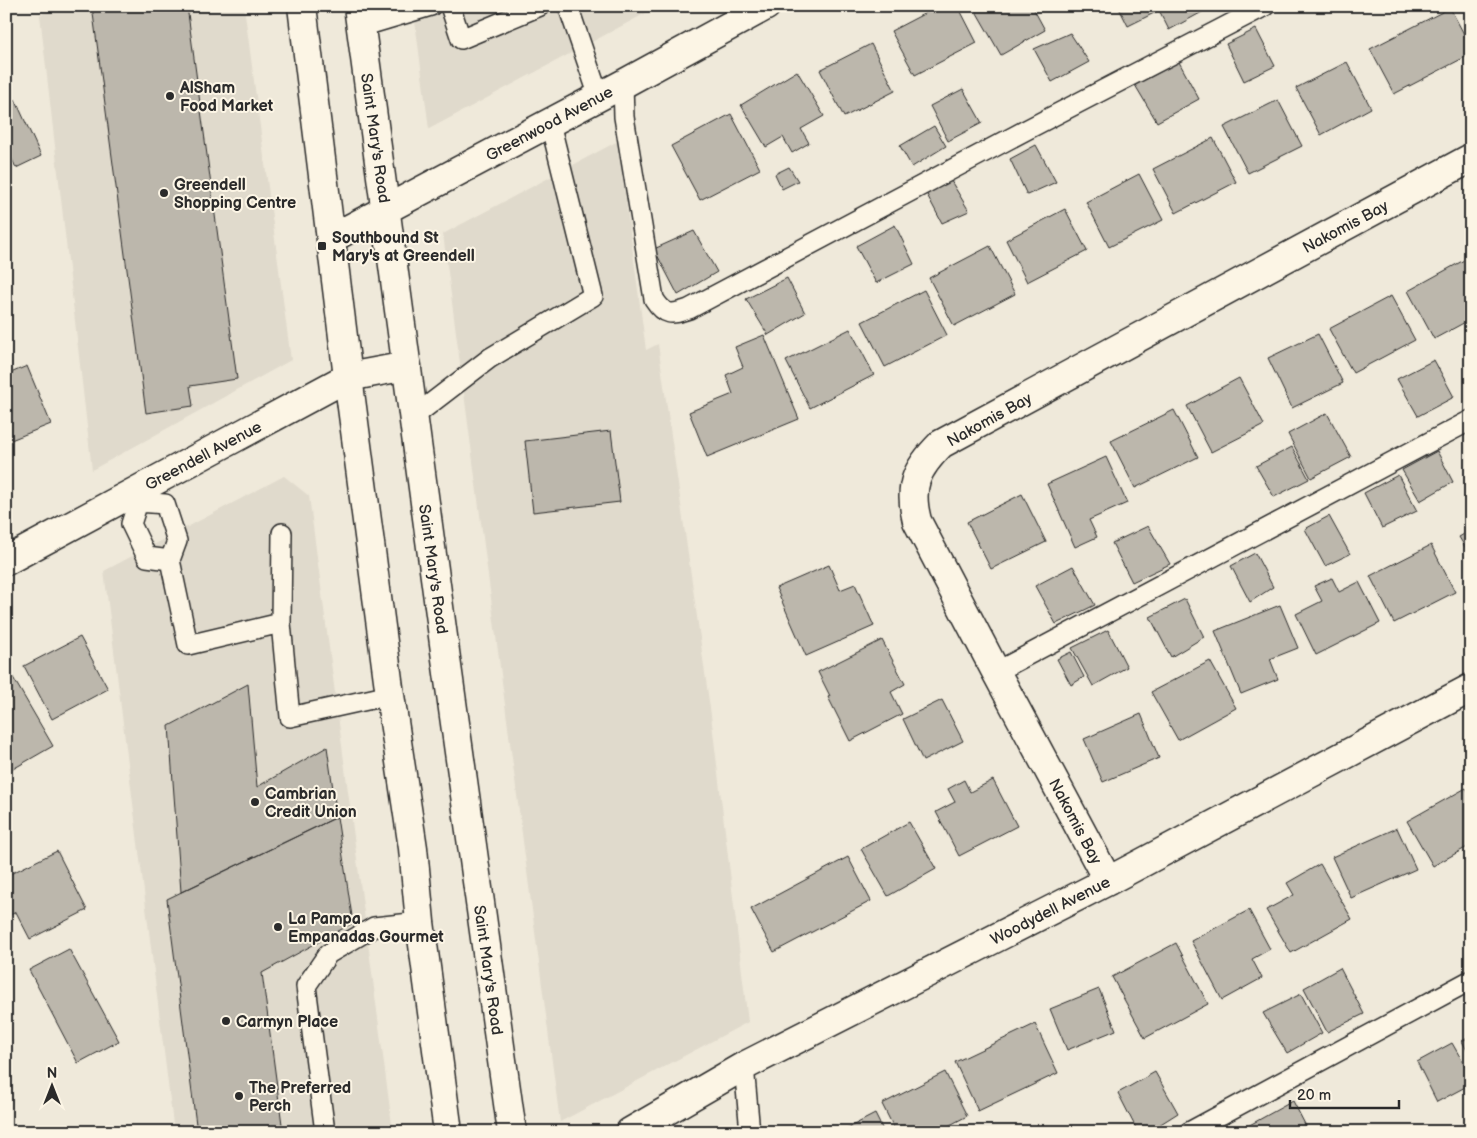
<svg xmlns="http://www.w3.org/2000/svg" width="1477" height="1138" viewBox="0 0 1477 1138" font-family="'Balsamiq Sans',sans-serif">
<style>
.built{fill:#e0dacc}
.building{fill:#bcb7ac;stroke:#2b2b2b}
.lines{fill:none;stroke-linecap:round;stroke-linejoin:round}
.service-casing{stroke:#2b2b2b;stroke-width:22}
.minor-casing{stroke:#2b2b2b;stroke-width:31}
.secondary-casing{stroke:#2b2b2b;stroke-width:31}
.service{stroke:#fcf5e5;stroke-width:19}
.minor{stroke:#fcf5e5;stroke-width:28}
.secondary{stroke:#fcf5e5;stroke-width:28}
.poi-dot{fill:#2b2b2b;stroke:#fcf5e5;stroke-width:2}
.labels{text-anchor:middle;stroke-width:4;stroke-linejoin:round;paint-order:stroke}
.poi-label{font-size:16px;font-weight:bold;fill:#2b2b2b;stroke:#fcf5e5;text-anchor:start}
.street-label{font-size:16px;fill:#2b2b2b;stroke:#fcf5e5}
</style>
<rect width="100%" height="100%" fill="#efe9da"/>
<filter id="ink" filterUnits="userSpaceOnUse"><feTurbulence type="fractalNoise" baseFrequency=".02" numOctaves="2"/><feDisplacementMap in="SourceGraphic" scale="10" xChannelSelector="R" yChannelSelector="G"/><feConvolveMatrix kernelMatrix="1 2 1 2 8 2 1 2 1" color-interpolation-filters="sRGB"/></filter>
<g filter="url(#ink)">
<path class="built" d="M 58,6 L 244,6 L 291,360 L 92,470 L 40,15 Z
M 413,6 L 659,6 L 429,129 Z
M 618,141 L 646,350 L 658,344 L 711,715 L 748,1022 L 560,1122 L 443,234 Z
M 284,476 L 309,496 L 393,1132 L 174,1132 L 104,571 Z"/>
<path class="building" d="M 92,6 L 187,6 L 237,379 L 190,386 L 193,406 L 146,413 Z
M 939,6 L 958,6 L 977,43 L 915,75 L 891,31 Z
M 973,6 L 1032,6 L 1045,30 L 1001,55 Z
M 1118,6 L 1153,6 L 1156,12 L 1128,26 Z
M 1157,6 L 1202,6 L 1204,11 L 1169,30 Z
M 1450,8 L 1471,47 L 1471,54 L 1394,94 L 1370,49 Z
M 1256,29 L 1275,66 L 1244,81 L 1226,44 Z
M 1070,33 L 1089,62 L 1052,82 L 1034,49 Z
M 871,44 L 895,91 L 844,117 L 820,70 Z
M 1179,62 L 1199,99 L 1157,122 L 1135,85 Z
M 1347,62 L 1371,108 L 1321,135 L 1296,88 Z
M 797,71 L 824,116 L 801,129 L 809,143 L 792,153 L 783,137 L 766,147 L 741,105 Z
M 963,89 L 982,123 L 948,141 L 930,106 Z
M 15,99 L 41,156 L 16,168 L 11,157 L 6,159 L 6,103 Z
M 1278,100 L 1302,146 L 1248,173 L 1224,127 Z
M 731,114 L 760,169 L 700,200 L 671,146 Z
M 934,126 L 946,146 L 912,167 L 900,146 Z
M 1213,138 L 1236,182 L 1176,213 L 1153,169 Z
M 1036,145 L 1056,182 L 1027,195 L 1010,159 Z
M 789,167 L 798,181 L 782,189 L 775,174 Z
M 1139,174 L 1163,220 L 1109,247 L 1086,202 Z
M 951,181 L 969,211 L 942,223 L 925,191 Z
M 1065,209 L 1087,251 L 1027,282 L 1006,240 Z
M 895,225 L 914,264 L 876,283 L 856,246 Z
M 694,231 L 717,272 L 678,295 L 654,249 Z
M 990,246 L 1015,294 L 954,326 L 929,278 Z
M 1466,259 L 1471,267 L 1471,319 L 1434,339 L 1408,291 Z
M 787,278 L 805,313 L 768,335 L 746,299 Z
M 924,290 L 947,335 L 885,367 L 862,322 Z
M 1391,296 L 1415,340 L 1353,373 L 1329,329 Z
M 850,329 L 874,375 L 810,408 L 786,361 Z
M 1318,334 L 1343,383 L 1292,408 L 1268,358 Z
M 764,335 L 799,419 L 707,457 L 689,412 L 733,394 L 726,375 L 743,367 L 735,347 Z
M 1434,360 L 1454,397 L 1418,416 L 1397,379 Z
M 27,366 L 51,424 L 6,442 L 6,375 Z
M 1239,378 L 1264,425 L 1211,452 L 1187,406 Z
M 1174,410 L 1198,457 L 1135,488 L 1111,441 Z
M 1327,413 L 1351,457 L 1311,478 L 1288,434 Z
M 611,431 L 620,502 L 533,512 L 525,441 Z
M 1292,447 L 1309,479 L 1274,497 L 1256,466 Z
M 1437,451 L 1453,482 L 1420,501 L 1402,470 Z
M 1106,457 L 1127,503 L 1089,520 L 1097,537 L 1075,547 L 1047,484 Z
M 1398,475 L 1417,511 L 1382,528 L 1364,493 Z
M 1022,494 L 1046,542 L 991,569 L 967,522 Z
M 1329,516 L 1350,554 L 1325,566 L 1305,529 Z
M 1148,526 L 1170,564 L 1132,582 L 1112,543 Z
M 1471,530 L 1471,557 L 1459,537 Z
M 1431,545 L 1455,592 L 1394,623 L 1370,576 Z
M 1255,553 L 1273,587 L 1250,602 L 1231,566 Z
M 829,565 L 840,590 L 855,584 L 874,626 L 806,656 L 776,588 Z
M 1073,566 L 1095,605 L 1056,624 L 1035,586 Z
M 1332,578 L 1339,592 L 1359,582 L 1380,623 L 1316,655 L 1296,614 L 1322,601 L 1314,586 Z
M 1185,599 L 1204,637 L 1171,657 L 1150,617 Z
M 1280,605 L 1298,648 L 1270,659 L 1278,679 L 1241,694 L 1215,631 Z
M 1108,630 L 1127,667 L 1093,686 L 1072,648 Z
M 80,637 L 108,689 L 52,719 L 24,666 Z
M 882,640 L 905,684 L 891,692 L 902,714 L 850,741 L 828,697 L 830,696 L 818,672 Z
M 1071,652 L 1084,677 L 1071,685 L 1057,659 Z
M 1210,661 L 1236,708 L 1178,740 L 1151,692 Z
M 11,674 L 53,746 L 6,773 L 6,677 Z
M 248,684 L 257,787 L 327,747 L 337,817 L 181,892 L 169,726 Z
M 942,700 L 963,741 L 923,761 L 903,719 Z
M 1141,714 L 1159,758 L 1103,782 L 1084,739 Z
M 964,780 L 970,792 L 993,780 L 1017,826 L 959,856 L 936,812 L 955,802 L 948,789 Z
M 1466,788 L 1471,796 L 1471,845 L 1433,866 L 1407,821 Z
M 337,817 L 353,923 L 262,973 L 283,1132 L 197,1132 L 167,899 Z
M 909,822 L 936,869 L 888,896 L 861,849 Z
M 1397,828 L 1416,869 L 1351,898 L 1332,857 Z
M 57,851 L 87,910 L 30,939 L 16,912 L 6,917 L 6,876 Z
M 848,857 L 871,901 L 774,952 L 751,909 Z
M 1320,864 L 1352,919 L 1291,953 L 1266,910 L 1294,895 L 1287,883 Z
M 1249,910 L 1270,949 L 1252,959 L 1262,978 L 1222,1000 L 1191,941 Z
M 1176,943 L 1208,1004 L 1145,1038 L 1112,977 Z
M 69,949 L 119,1041 L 78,1063 L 29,970 Z
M 1340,968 L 1364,1014 L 1327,1032 L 1304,988 Z
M 1099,989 L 1116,1030 L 1067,1050 L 1050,1009 Z
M 1301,994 L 1322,1033 L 1287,1053 L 1263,1013 Z
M 1035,1024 L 1058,1073 L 978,1111 L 955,1062 Z
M 1471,1036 L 1471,1058 L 1462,1041 Z
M 1452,1043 L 1471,1076 L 1471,1084 L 1437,1102 L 1417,1062 Z
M 945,1072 L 967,1116 L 937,1132 L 896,1132 L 882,1104 Z
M 1155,1072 L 1178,1113 L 1148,1132 L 1138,1132 L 1118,1093 Z
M 1293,1101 L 1309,1132 L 1249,1132 L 1246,1127 Z
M 875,1114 L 884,1132 L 840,1132 Z"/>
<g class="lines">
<g class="service-casing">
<path id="service" d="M 450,6 L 461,39 L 540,6
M 568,6 L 599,97
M 361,27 L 431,6
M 623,84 L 624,117 L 654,299 C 665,316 671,315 689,309 L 1028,129 L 1265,6
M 413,417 L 490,358 L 593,296 L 550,123
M 134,492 L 138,502 L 131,524 L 147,557 L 170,560 L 177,541 L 165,504 L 138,502
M 170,560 L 188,645 L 281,623 L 290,717 L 390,695
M 281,623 L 282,533
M 996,672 L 1471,420
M 744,1066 L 750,1132
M 325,1132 L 306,986 L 328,954 L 374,927 L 420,922
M 1189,1132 L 1471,980"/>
</g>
<g class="minor-casing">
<path id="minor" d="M 332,238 L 623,84 L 766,6
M 6,561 L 348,377 L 407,366
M 1108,881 L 996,672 L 917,521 C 908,486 916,469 941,444 L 1471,158
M 630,1132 L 744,1066 L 1108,881 L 1471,688"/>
</g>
<g class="secondary-casing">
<path id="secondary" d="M 302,6 L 348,377 L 390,695 L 413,848 L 420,922 L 448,1132
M 358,6 L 447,666 L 512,1132"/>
</g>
<use href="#service" class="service"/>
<use href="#minor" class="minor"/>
<use href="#secondary" class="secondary"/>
</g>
</g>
<g class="poi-dot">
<circle cx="170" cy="96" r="5"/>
<circle cx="164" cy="193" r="5"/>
<rect x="317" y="241" width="10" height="10" rx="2.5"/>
<circle cx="255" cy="802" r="5"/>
<circle cx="278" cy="927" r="5"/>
<circle cx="226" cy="1021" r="5"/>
<circle cx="239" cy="1096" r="5"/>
</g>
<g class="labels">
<g class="poi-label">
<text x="180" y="93">AlSham<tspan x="180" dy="18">Food Market</tspan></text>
<text x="174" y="190">Greendell<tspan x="174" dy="18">Shopping Centre</tspan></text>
<text x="332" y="243">Southbound St<tspan x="332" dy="18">Mary's at Greendell</tspan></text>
<text x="265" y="799">Cambrian<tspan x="265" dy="18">Credit Union</tspan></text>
<text x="288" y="924">La Pampa<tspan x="288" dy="18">Empanadas Gourmet</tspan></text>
<text x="236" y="1027">Carmyn Place</text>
<text x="249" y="1093">The Preferred<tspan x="249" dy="18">Perch</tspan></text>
</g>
<g class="street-label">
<text transform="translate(549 123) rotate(-28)" y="6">Greenwood Avenue</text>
<text transform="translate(376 138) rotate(82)" y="6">Saint Mary's Road</text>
<text transform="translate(1345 226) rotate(-28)" y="6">Nakomis Bay</text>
<text transform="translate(989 419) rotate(-29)" y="6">Nakomis Bay</text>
<text transform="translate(203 455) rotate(-28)" y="6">Greendell Avenue</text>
<text transform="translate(434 569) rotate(82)" y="6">Saint Mary's Road</text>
<text transform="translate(1076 821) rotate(62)" y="6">Nakomis Bay</text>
<text transform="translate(1050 910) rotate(-27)" y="6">Woodydell Avenue</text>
<text transform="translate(489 970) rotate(82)" y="6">Saint Mary's Road</text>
</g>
</g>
<rect width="1477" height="1138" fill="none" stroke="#fcf5e5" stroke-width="25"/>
<rect x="12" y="12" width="1452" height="1113" fill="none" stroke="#2b2b2b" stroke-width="2" filter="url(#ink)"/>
<g transform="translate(52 1086)" stroke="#fcf5e5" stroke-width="4" paint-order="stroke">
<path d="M0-4L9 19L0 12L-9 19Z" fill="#2b2b2b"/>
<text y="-8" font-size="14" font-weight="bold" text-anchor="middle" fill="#2b2b2b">N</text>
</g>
<path d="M1290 1100v8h109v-8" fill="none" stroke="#2b2b2b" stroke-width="2.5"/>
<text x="1297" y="1100" font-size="15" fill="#2b2b2b" stroke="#fcf5e5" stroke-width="4" paint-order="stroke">20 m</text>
</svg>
